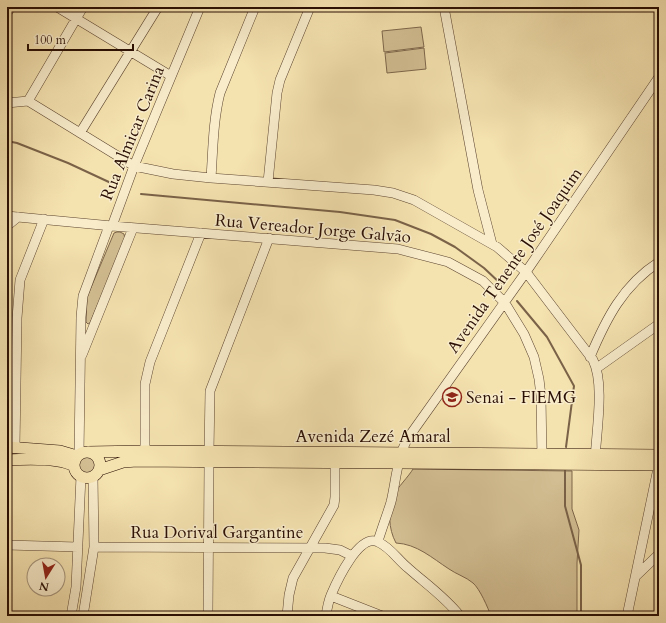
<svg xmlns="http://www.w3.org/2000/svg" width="666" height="623" viewBox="0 0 666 623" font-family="Cardo,serif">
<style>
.green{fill:#d2be92;stroke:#7e664b}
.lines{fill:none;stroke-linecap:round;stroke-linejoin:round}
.stream{stroke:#7a6248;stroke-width:2}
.minor-casing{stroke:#5c442f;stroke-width:10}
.major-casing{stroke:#2a0f04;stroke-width:12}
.minor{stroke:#f8eccb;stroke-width:9}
.major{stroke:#f4e2af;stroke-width:11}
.labels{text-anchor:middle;stroke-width:3;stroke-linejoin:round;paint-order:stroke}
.street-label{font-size:17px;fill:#2a0f04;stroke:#f8eccb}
.poi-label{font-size:17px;fill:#2a0f04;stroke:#f8eccb;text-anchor:start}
</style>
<rect width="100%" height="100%" fill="#f4e2af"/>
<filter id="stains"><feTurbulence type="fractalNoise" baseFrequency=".005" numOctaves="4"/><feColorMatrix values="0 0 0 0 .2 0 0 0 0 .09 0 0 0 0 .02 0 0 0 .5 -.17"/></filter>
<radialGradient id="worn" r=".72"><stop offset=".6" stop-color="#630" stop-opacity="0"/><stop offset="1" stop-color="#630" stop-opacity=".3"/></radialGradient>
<path class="green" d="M 421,27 L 424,47 L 384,52 L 382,31 Z
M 424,48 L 426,69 L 387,73 L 385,53 Z
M 117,232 L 120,232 L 124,234 L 125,240 L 90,323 L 88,324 L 86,322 L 87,297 L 114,233 Z
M75 465a11 11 0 1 1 22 0a11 11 0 1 1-22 0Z
M 413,469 L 572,471 L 572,509 L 579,530 L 577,563 L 577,616 L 491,616 C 488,608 480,589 473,583 C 466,577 456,574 449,569 C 432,558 417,544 396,543 C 388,528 388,511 394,495 C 397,488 409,476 413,469 Z"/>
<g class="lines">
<path class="stream" d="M 7,141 L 17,143 L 68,163 L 111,183
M 141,194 L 340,212 L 395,220 L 431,234 L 455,247 L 484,268 L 501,284
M 517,301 L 547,337 L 574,386 L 566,447
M 565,471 L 565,506 L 581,565 L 581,616"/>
<g class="minor-casing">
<path id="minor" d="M 57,7 L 171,76
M 444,7 L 478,190 L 492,244
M 7,13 L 11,7
M 28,101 L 83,7
M 7,103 L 28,101 L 134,166 L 173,174 L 211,178 L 374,190 L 393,193 L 414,200 L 497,247 L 526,272 L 593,360 C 605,384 596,433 595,461
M 80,133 L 158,7
M 211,178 C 213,149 213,121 220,93 L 255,7
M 268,182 L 277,93 L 280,80 L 310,7
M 7,216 L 112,226 L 398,249 L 448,262 L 483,281 L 505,303 L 524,334 L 534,357 L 539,379 L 541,396 L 542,460
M 7,226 L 18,217
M 112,226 L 134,166 L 200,7
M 82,355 L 133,228
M 590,357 C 606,319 623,285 659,262
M 597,368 L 659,324
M 15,447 L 17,318 L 20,280 L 44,219
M 145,451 L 145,384 L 150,362 L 201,233
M 209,452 L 210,391 L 269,238
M 79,454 L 81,317 L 83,296 L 109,226
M 378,541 C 382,528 387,515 391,502 C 396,481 397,457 408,438 L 526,272 L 659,77
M 7,545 L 78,547
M 94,547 L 325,548 L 340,550 L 352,556
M 636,576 L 659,554
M 331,596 L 382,616
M 71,616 L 76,587 L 81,476
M 83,616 L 94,547 L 93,476
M 208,616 L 209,463
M 287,616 L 289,595 L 293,578 L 334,505 L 335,497 L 335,463
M 326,616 C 327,609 328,602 331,595 C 337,581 359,533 378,542 C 390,547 398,560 408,568 C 426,584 445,597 460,616
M 627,616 L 657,473"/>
</g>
<g class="major-casing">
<path id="major" d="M 7,447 L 60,451 L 77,456
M 88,452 L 145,451 L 659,455
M74 465a13 13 0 1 1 26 0a13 13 0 1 1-26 0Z
M 7,460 C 24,459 60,458 74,466
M 99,470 L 123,462 L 137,461 L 659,465"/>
</g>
<use href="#minor" class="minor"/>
<use href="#major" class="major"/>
</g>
<defs>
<g id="school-ring" transform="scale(1)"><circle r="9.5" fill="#f8eccb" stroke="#8f2418" stroke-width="1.5"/><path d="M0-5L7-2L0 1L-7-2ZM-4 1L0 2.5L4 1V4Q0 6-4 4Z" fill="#8f2418"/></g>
</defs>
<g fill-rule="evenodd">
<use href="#school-ring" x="452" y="397"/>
</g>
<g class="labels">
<g class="street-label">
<text transform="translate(132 133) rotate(-68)" y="6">Rua Almicar Carina</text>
<text transform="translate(313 228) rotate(5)" y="6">Rua Vereador Jorge Galvão</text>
<text transform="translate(514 260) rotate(-55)" y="6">Avenida Tenente José Joaquim</text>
<text x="373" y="442">Avenida Zezé Amaral</text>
<text x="217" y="538">Rua Dorival Gargantine</text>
</g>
<g class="poi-label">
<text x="466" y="403">Senai - FIEMG</text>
</g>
</g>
<rect width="666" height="623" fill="none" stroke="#f4e2af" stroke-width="24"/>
<rect x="8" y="8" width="650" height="607" fill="none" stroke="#2a0f04" stroke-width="2"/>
<rect x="12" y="12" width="642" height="599" fill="none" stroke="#2a0f04"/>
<g transform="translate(46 577) rotate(191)"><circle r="19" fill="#f8eccb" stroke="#a6947b"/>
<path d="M0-3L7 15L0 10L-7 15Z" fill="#8f2418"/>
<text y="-6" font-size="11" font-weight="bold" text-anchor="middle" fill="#2a0f04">N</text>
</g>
<path d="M28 44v6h105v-6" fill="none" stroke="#2a0f04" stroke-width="2"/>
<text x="34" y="44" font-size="12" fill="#2a0f04" stroke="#f8eccb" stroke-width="3" paint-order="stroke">100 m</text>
<rect width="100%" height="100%" filter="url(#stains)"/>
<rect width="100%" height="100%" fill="url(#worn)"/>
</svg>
